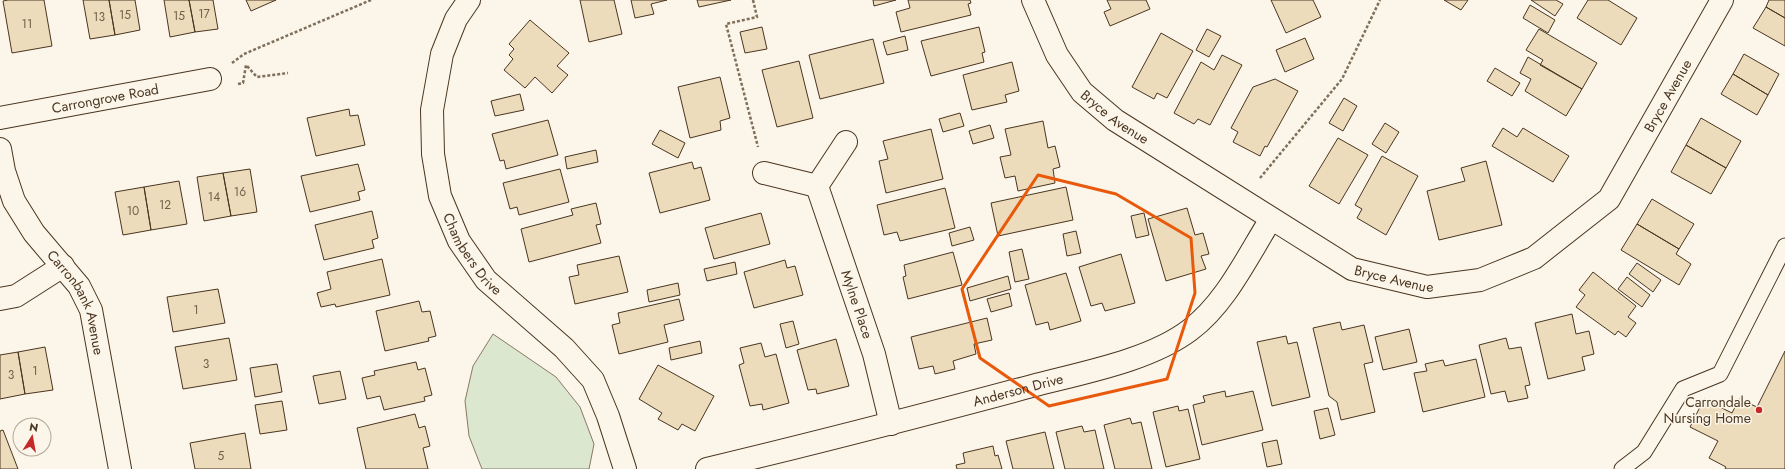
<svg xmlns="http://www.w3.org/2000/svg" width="1785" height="469" viewBox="0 0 1785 469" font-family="Jost,sans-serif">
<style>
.green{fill:#dce7d0;stroke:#887966}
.building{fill:#ecdcbc;stroke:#4a3520}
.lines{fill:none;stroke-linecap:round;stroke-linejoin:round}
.service-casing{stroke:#4a3520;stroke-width:17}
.minor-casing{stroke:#4a3520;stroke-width:24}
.path{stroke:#7f6f5c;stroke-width:2.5;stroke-dasharray:3 2;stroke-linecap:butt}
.service{stroke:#fbf6e9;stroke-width:15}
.minor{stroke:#fbf6e9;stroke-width:22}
.marked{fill:none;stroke:#e8590c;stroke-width:3;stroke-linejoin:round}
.poi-dot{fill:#c62828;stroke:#fbf6e9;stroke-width:1.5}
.labels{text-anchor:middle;stroke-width:3;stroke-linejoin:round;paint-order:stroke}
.number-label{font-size:12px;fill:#725f47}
.street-label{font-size:14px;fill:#4a3520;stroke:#fbf6e9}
.poi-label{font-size:14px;fill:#4a3520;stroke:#fbf6e9;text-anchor:end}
</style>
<rect width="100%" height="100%" fill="#fbf6e9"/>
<path class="green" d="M 493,334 L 556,377 L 580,407 L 594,444 L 589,469 L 482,469 L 469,436 L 465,401 L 473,366 Z"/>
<path class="building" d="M 8,0 L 44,0 L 52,46 L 12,53 L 3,1 Z
M 83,0 L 109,0 L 115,35 L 90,39 Z
M 109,0 L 135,0 L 140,30 L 115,35 Z
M 164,0 L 189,0 L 195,32 L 170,37 Z
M 189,0 L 213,0 L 218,29 L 195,32 Z
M 246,0 L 276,0 L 251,11 Z
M 580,0 L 614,0 L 622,34 L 589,42 Z
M 631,0 L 667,0 L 651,4 L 654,14 L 635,18 Z
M 697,0 L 731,0 L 699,7 Z
M 873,0 L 896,0 L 874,6 Z
M 908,0 L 970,0 L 971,3 L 968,4 L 971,15 L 901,32 L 896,12 L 910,8 Z
M 1107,0 L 1146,0 L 1150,9 L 1110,26 L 1104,12 L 1111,9 Z
M 1271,0 L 1313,0 L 1321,17 L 1286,33 Z
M 1444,0 L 1468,0 L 1461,10 Z
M 1531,0 L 1556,0 L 1563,4 L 1555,16 Z
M 1588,0 L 1608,0 L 1637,18 L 1621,45 L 1577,18 Z
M 1769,0 L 1785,0 L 1785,18 L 1766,7 Z
M 1530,5 L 1555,20 L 1548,33 L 1523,18 Z
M 1766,7 L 1785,18 L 1785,46 L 1753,28 Z
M 530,20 L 569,53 L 557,66 L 568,75 L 552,93 L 535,77 L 525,88 L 504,70 L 513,59 L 509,55 L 514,49 L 509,44 Z
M 762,27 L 767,49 L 745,53 L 740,32 Z
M 979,27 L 985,52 L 982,53 L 984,62 L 931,76 L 921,41 Z
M 1207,29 L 1221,36 L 1209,57 L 1196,50 Z
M 1539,29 L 1597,63 L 1582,89 L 1540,65 L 1543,60 L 1526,50 Z
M 1161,33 L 1193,51 L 1167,98 L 1157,93 L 1154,99 L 1132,87 Z
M 905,36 L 908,50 L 887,55 L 883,42 Z
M 1305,38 L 1314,59 L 1285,72 L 1276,50 Z
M 873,39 L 884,83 L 820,99 L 809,55 Z
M 1744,54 L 1779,74 L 1768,95 L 1733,74 Z
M 1222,55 L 1242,65 L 1210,125 L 1198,119 L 1194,124 L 1174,113 L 1201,62 L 1214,70 Z
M 1528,57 L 1582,89 L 1566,116 L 1525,91 L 1531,79 L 1520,73 Z
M 799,61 L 813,118 L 777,127 L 762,70 Z
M 1012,62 L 1019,91 L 1005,95 L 1007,102 L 972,110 L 963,75 Z
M 1495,68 L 1520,83 L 1512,96 L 1487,81 Z
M 1733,74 L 1768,95 L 1757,115 L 1721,94 Z
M 720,77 L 730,118 L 720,121 L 721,130 L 690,138 L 678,87 Z
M 1275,79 L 1298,91 L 1267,147 L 1265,146 L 1260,156 L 1233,142 L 1238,132 L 1231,128 L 1253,87 Z
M 520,94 L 524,110 L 495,116 L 491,101 Z
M 1344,98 L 1357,106 L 1343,131 L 1329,123 Z
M 349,109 L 350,116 L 358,115 L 365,145 L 316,156 L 307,118 Z
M 960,113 L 964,126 L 943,132 L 939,119 Z
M 1701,118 L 1741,141 L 1726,168 L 1686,145 Z
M 548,120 L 558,155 L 506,169 L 504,160 L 500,161 L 492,134 Z
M 1043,121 L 1048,148 L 1055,146 L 1060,167 L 1053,169 L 1055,183 L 1018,191 L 1015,176 L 1005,178 L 1000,157 L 1011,155 L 1005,129 Z
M 1385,123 L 1399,132 L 1386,153 L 1372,144 Z
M 990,125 L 994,138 L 973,144 L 969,131 Z
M 1503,128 L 1517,137 L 1523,128 L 1569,156 L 1553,182 L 1492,146 Z
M 931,129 L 943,179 L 886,193 L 879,161 L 888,159 L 883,141 Z
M 660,130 L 685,143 L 678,158 L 652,144 Z
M 1338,138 L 1368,155 L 1339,204 L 1309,186 Z
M 1686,145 L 1726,168 L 1711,194 L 1671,172 Z
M 596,150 L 598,162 L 567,169 L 565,157 Z
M 1382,156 L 1418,176 L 1386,235 L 1357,218 L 1362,209 L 1355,205 Z
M 1486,161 L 1502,225 L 1439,240 L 1427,191 L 1465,181 L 1461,168 Z
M 692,162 L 694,169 L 701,167 L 710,200 L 660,213 L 649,173 Z
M 358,164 L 365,190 L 358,192 L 360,200 L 310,212 L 301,176 Z
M 250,169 L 257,212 L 231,216 L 223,173 Z
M 560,169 L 569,202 L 519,215 L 517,207 L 510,209 L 503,183 Z
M 223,173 L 231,216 L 204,221 L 197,177 Z
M 179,181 L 187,224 L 151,230 L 144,187 Z
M 144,187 L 151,230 L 123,235 L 115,192 Z
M 1066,187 L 1073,220 L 998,236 L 991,203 Z
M 945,188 L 955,228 L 900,241 L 897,232 L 884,235 L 877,205 Z
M 1652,199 L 1694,224 L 1679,249 L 1637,224 Z
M 596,203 L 601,224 L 596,225 L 601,243 L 529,262 L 521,229 L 573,215 L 571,209 Z
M 1187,208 L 1195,235 L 1203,233 L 1209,254 L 1201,256 L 1206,269 L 1166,281 L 1148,219 Z
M 372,211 L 378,238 L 372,240 L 374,248 L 324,260 L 315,225 Z
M 761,213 L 770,244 L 714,259 L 705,228 Z
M 1144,213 L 1149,235 L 1136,238 L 1131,216 Z
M 1637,224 L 1679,249 L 1676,254 L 1691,264 L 1679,285 L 1621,250 Z
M 970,227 L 974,240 L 952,246 L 949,233 Z
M 1076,231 L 1081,253 L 1067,256 L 1063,234 Z
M 1022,249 L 1029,279 L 1015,282 L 1009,252 Z
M 953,252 L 962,285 L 908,299 L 903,277 L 906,276 L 904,265 Z
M 1121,254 L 1135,303 L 1105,311 L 1102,303 L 1091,306 L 1079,267 Z
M 619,256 L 628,292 L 575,304 L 569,277 L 579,275 L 577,265 Z
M 382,259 L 390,295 L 336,307 L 335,304 L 321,307 L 317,293 L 331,289 L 327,272 Z
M 785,260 L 787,268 L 795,266 L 803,295 L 754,308 L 744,272 Z
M 735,262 L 737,274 L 707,281 L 704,269 Z
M 1637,263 L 1661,280 L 1653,292 L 1629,274 Z
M 1593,272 L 1636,306 L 1628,317 L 1636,323 L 1626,337 L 1618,331 L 1615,335 L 1576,307 L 1585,295 L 1579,290 Z
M 1066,273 L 1081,321 L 1050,330 L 1048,322 L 1036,325 L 1025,285 Z
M 1008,276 L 1011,289 L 970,301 L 967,288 Z
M 1627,277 L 1650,295 L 1642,307 L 1618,289 Z
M 678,283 L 680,295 L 649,302 L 647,290 Z
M 218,289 L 225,323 L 173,332 L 167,297 Z
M 1009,293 L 1012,306 L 991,312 L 987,299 Z
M 679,299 L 684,320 L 664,325 L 668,342 L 619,354 L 612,325 L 620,323 L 618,313 Z
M 419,301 L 422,312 L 430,311 L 436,336 L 428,338 L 429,341 L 385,351 L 376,311 Z
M 1572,314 L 1576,334 L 1589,331 L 1594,354 L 1582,357 L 1585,370 L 1548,379 L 1535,323 Z
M 987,318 L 992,340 L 974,344 L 976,354 L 953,361 L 955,369 L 935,374 L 933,366 L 919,369 L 911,337 Z
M 793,321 L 799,344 L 786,348 L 780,324 Z
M 1340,322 L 1342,330 L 1364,325 L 1373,362 L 1364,364 L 1375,412 L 1341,420 L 1337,402 L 1329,396 L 1313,328 Z
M 1409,329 L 1417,362 L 1383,370 L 1375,337 Z
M 1286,336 L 1288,344 L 1297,342 L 1310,397 L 1272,406 L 1257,342 Z
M 229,338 L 237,380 L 183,389 L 175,347 Z
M 1506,338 L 1509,349 L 1521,347 L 1530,385 L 1525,386 L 1528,398 L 1508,402 L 1505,391 L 1491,394 L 1479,345 Z
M 836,339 L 849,386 L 817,394 L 816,389 L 808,390 L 797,350 Z
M 700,341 L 702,353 L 671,360 L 669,348 Z
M 761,343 L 765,357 L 776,354 L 789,403 L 763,410 L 762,404 L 750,406 L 739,365 L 744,363 L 740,348 Z
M 45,347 L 53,390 L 25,394 L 18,352 Z
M 1785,351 L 1785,469 L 1725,469 L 1726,467 L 1709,458 L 1718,441 L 1690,427 L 1704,399 L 1732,413 L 1739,399 L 1757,407 Z
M 18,352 L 25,394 L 0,399 L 0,355 Z
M 1476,359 L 1485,397 L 1423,412 L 1414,373 L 1427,371 L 1425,364 L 1443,360 L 1445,366 Z
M 416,362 L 418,370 L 425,368 L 432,395 L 424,397 L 425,401 L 384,410 L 380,396 L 367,399 L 362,378 L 375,375 L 374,371 Z
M 277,364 L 282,392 L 255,397 L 250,368 Z
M 658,365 L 714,396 L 695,431 L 682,424 L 678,430 L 658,419 L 662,413 L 639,399 Z
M 340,371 L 346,399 L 319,404 L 313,376 Z
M 1225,391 L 1226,397 L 1253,391 L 1263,430 L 1202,445 L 1193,405 L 1205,402 L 1203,396 Z
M 282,401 L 287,430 L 260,434 L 255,405 Z
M 1178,406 L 1179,411 L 1188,409 L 1200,459 L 1166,467 L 1153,412 Z
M 1328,408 L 1335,435 L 1320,439 L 1314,411 Z
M 415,414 L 419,428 L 425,426 L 430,446 L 423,448 L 428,469 L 366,469 L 357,428 Z
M 1130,418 L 1132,424 L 1141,422 L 1152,469 L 1115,469 L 1104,425 Z
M 1082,426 L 1084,432 L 1095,430 L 1104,469 L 1065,469 L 1056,432 Z
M 3,430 L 18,469 L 0,469 L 0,431 Z
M 1045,432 L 1054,469 L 1013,469 L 1006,441 Z
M 245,433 L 251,469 L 195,469 L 190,443 Z
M 1277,440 L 1282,464 L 1267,467 L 1262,443 Z
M 993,446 L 995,456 L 998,455 L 1002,469 L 957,469 L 956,465 L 965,463 L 963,453 Z"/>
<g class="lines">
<g class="service-casing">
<path id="service" d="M 1622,469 L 1644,452 L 1683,389 L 1720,374 L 1785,246"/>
</g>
<g class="minor-casing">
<g id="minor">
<path id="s1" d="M 469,0 L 456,19 L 442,54 L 432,110 L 433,154 L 440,196 L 459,241 L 486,280 L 564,348 L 593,380 L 608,416 L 625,469"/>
<path id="s2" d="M 1033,0 L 1057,55 L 1082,92 L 1115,120 L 1352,269 L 1427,287 L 1480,280 L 1534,258 L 1609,199 L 1722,0"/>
<path id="s3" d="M 0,118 L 210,79"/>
<path id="s4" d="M 0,149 L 4,171 L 14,201 L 34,233 L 79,286 L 91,310 L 120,469"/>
<path d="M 764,173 L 817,186 L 846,142"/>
<path id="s5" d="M 817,186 L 874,354 L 891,424"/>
<path d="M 0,299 L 16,296 L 63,266"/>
<path id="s6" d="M 707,469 C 816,443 924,415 1032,386 C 1081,373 1149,361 1190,330 C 1226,303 1247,257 1271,219"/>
</g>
</g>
<path class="path" d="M 753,0 L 757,17 L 726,24 L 758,147
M 232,63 L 244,54 L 371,0
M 238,84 L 243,83 L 246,65 L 257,77 L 288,73
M 1260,178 L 1342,79 L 1380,0"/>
<use href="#service" class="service"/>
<use href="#minor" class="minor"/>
</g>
<path class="marked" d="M 1038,175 L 1116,194 L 1191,238 L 1195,293 L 1167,379 L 1049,406 L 980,358 L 962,289 Z"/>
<circle class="poi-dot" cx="1759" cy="410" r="4"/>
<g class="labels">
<g class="number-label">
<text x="204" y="18">17</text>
<text x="125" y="19">15</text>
<text x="179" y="20">15</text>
<text x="99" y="21">13</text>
<text x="27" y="28">11</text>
<text x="240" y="196">16</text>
<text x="214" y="201">14</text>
<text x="165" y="209">12</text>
<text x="133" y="215">10</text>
<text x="196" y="314">1</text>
<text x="206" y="368">3</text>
<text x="35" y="375">1</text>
<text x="11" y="379">3</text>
<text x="221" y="460">5</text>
</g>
<g class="street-label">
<text dy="5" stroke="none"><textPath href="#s2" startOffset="831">Bryce Avenue</textPath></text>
<text dy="5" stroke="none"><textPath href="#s3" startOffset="107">Carrongrove Road</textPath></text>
<text dy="5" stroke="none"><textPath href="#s2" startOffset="146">Bryce Avenue</textPath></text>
<text dy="5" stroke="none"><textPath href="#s1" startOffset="271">Chambers Drive</textPath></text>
<text dy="5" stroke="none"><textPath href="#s2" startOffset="471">Bryce Avenue</textPath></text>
<text dy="5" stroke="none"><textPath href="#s4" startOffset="175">Carronbank Avenue</textPath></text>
<text dy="5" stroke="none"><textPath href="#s5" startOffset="125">Mylne Place</textPath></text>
<text dy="5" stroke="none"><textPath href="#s6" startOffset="321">Anderson Drive</textPath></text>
</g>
<g class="poi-label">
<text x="1751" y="407">Carrondale<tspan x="1751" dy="16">Nursing Home</tspan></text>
</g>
</g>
<g transform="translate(32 437) rotate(11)"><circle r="19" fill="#fbf6e9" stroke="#b4a999"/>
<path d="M0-3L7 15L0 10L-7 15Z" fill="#c62828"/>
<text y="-6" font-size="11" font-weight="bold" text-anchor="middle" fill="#4a3520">N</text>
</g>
</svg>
